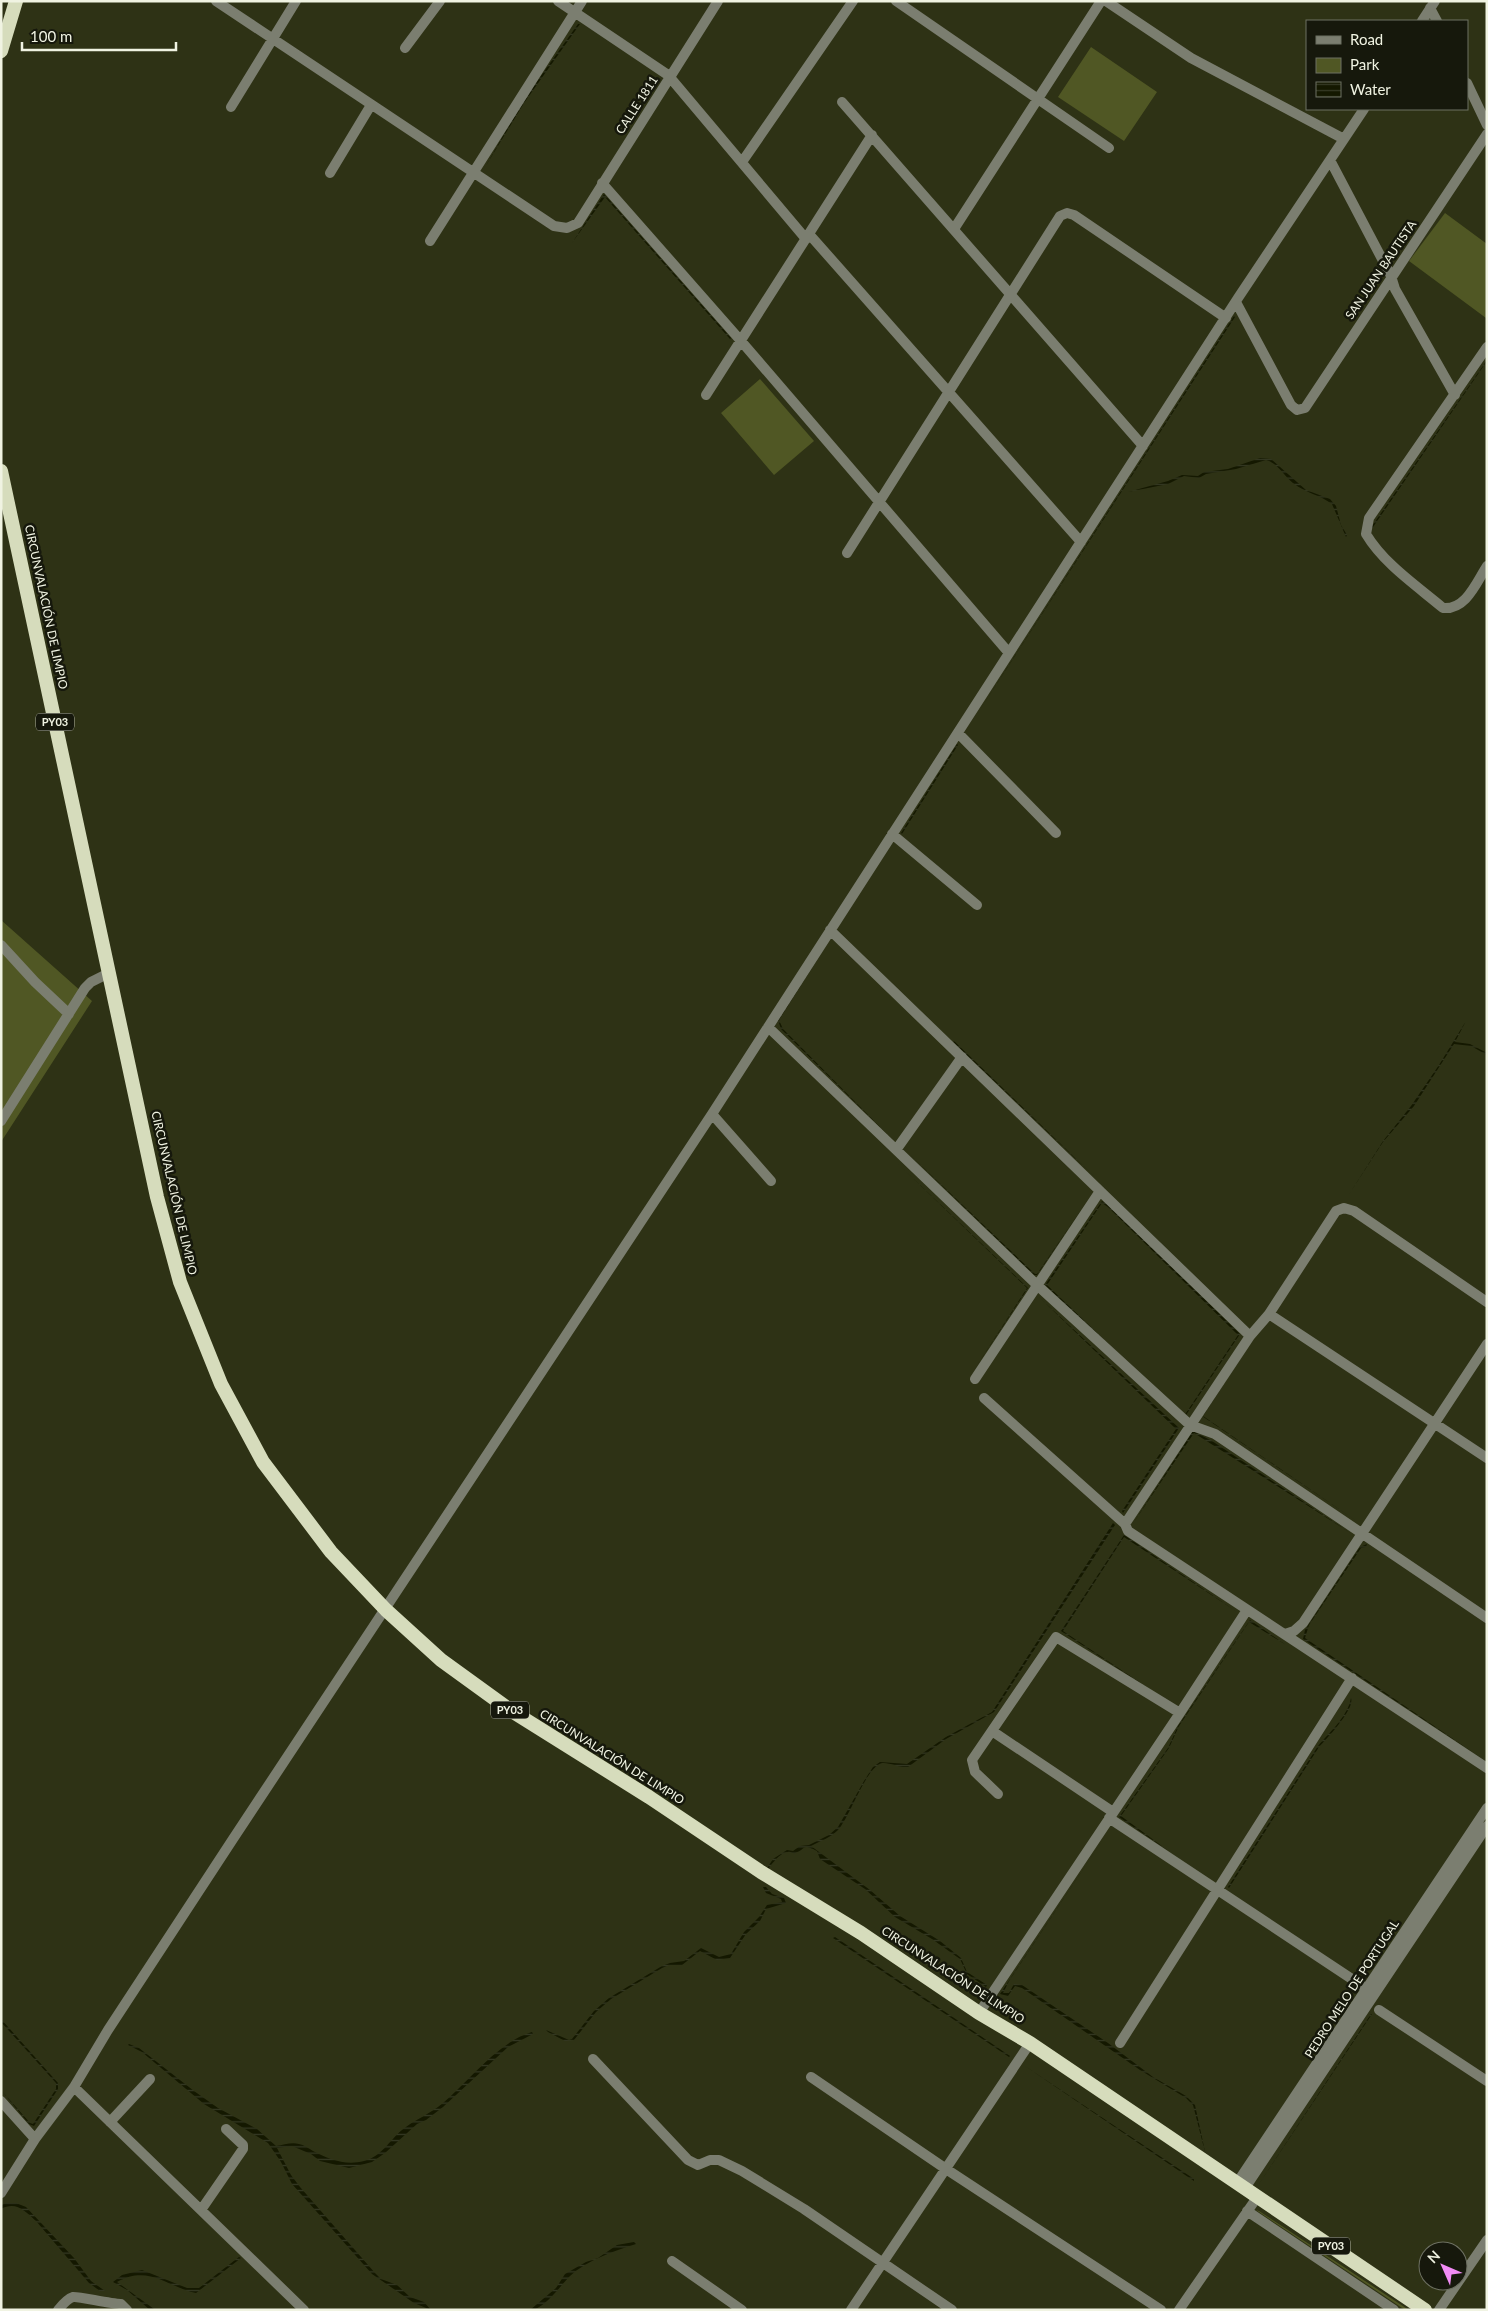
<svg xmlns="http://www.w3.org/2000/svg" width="1488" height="2311" viewBox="0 0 1488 2311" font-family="Lato,sans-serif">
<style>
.green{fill:#505724}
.water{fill:url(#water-rules);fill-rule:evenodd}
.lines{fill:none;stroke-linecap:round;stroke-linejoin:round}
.minor{stroke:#7b7e70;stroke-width:10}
.tertiary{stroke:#7b7e70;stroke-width:10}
.trunk{stroke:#d6dcbc;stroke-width:14}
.labels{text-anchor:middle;stroke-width:5;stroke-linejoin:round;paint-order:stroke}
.shield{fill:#16180c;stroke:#afb1a2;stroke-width:1}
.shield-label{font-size:11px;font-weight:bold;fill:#f0f3e2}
.street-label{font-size:12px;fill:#f0f3e2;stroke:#16180c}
</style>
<defs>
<pattern id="water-rules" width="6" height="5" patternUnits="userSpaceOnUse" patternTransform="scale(1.25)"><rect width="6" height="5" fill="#141800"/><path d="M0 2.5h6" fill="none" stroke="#363a25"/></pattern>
</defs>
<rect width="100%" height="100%" fill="#2e3215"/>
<path class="green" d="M 1091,47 L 1157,92 L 1124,141 L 1058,97 Z
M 1445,213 L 1487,244 L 1486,318 L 1409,261 Z
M 760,379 L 814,441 L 774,475 L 721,413 Z
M 1,920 L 92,1001 L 1,1142 Z
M 1256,2210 L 1259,2211 L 1409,2310 L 1405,2310 Z"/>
<path class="water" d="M 578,24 L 580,24 L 524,103 L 484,169 L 523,101 Z
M 604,194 L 731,338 L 730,339 L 605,197 L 572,243 Z
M 1234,316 L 1235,317 L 974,719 Z
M 1487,360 L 1487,361 L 1371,530 L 1370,529 Z
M 1260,458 L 1271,459 L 1306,490 L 1330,499 L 1336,506 L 1341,525 L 1347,535 L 1346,537 L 1332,504 C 1320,495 1306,493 1293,483 C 1284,476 1278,463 1266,460 L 1236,469 L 1206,474 L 1199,478 L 1184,476 L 1168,484 L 1128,492 L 1168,481 L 1182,475 L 1198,476 L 1204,472 L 1228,469 Z
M 957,744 L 958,745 L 902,834 L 901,833 Z
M 831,938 L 779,1020 L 783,1029 L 898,1145 L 781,1029 L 778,1020 Z
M 1466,1021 L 1455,1042 L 1470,1044 L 1487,1053 L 1487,1055 L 1471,1046 L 1454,1044 L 1414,1106 L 1383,1142 L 1348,1196 L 1383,1141 L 1411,1106 L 1439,1065 Z
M 954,1041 L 1098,1180 L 953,1042 Z
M 905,1150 L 1035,1274 L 1037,1274 L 1092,1194 L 1037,1275 L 1034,1275 Z
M 896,1162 L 1028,1288 L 974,1370 L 1027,1288 Z
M 1102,1201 L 1109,1205 L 1240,1334 L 1184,1418 L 1045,1285 ZM 1102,1203 L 1108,1207 L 1238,1335 L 1184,1416 L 1047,1285 Z
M 1040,1298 L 1179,1428 L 1123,1513 L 1122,1511 L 1176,1429 Z
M 1264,1322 L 1203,1416 L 1361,1524 L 1202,1416 Z
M 1193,1431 L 1212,1441 L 1352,1534 L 1194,1433 L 1132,1525 Z
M 1113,1523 L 1115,1525 L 994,1712 L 946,1739 L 908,1767 C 899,1768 890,1762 882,1763 C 866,1767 850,1817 838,1830 C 830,1838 820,1841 811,1846 L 870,1890 L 900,1916 L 940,1941 L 961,1958 L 967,1972 L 987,1985 L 986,1987 L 967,1974 L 960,1959 L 932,1939 L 895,1917 L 865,1889 L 820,1859 L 817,1851 C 801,1843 807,1849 795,1853 C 792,1854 791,1851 788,1852 C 777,1853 770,1869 764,1873 L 773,1859 L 787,1850 L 793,1851 L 800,1846 L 809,1845 L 829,1835 L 838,1827 L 864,1781 L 873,1767 L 880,1762 L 907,1764 L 946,1737 L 992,1712 Z
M 1124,1535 L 1237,1612 L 1124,1537 L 1063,1631 L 1175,1706 L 1061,1631 Z
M 1367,1544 L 1366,1547 L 1361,1548 L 1309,1625 L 1305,1638 L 1487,1762 L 1303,1639 L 1305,1630 L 1360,1547 Z
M 1250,1620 L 1286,1645 L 1249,1622 L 1179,1726 L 1169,1748 L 1121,1816 L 1170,1852 L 1119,1817 L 1168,1748 L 1178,1726 Z
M 1351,1698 C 1355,1709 1327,1738 1319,1747 L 1229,1888 L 1228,1887 L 1318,1746 C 1329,1733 1348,1716 1351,1698 Z
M 1112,1826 L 1009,1981 L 1003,1993 L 1009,1993 L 1014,1984 L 1022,1985 L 1108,2043 L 1153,2077 L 1186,2096 L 1195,2105 L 1206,2156 L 1193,2105 L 1186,2098 L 1140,2070 L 1022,1988 L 1015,1986 L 1008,1996 L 1000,1994 Z
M 763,1887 L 766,1887 L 772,1894 L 784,1898 L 786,1903 L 766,1909 L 760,1921 L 746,1934 L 730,1958 L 717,1960 L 700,1951 L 682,1965 L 669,1965 L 662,1968 L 611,1999 L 596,2012 L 574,2040 L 565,2041 L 548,2032 L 546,2030 L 569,2040 L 572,2039 L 594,2011 L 609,1998 L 662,1966 L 670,1963 L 684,1961 L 701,1948 L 719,1957 L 731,1954 L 744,1932 L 759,1917 L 767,1905 L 782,1902 L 781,1899 L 766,1893 Z
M 835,1937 L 1010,2056 L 1009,2057 L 833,1938 Z
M 1371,2014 L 1372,2014 L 1255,2190 Z
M 1,2019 L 58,2083 L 58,2089 L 34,2126 L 29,2124 L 1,2090 L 30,2123 L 33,2124 L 56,2089 L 56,2083 L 1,2022 Z
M 532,2032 L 533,2034 L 508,2047 L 443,2107 L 426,2120 L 417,2124 L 385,2153 L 372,2162 L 349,2168 L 320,2161 L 311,2154 L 292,2146 L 277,2148 L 291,2175 L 300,2187 L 375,2273 L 381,2279 L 397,2285 L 410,2297 L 424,2302 L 431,2310 L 414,2303 L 372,2274 L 292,2184 L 281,2162 L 268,2143 L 204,2104 L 142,2052 L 128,2045 L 129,2044 L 139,2048 L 194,2091 L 218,2108 L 257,2129 L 276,2146 C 284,2145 291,2142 299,2144 C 304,2145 308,2148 313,2151 C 329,2159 345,2166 364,2161 C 381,2157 389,2141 402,2130 C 414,2120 430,2114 443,2103 C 470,2080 498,2042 532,2032 Z
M 1022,2064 L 1194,2179 L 1194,2181 Z
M 7,2203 L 16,2203 L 26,2207 L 74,2258 L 91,2281 L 105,2291 L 100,2291 L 89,2283 L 36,2221 C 25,2211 16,2201 1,2209 L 1,2205 Z
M 634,2242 L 636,2244 C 614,2251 587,2260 570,2276 C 560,2286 544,2310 530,2310 L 556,2288 L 565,2274 L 586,2262 L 598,2258 L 617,2245 Z
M 239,2257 L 241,2258 L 196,2293 C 167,2287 149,2264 117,2282 L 154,2309 L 178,2310 L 150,2310 L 127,2290 L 113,2282 L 122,2275 L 142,2270 L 187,2288 L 199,2288 Z"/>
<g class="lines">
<path class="minor" d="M 216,1 L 554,226 L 567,228 L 578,223 L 718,1
M 558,1 L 668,75 L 806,239
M 896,1 L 1109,148
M 1106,1 L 1191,58 L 1344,139
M 1430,8 L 1437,21
M 1422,21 L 1435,1
M 405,48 L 440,1
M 1467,83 L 1487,125
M 842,102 L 1143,446
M 231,107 L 296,1
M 1330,160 L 1391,276 L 1395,289 L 1455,395
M 742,162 L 853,1
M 330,173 L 371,105
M 602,183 L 741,341 L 1009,653
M 954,229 L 1101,1
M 809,234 L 1081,542
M 430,241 L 582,1
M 1236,302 L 1291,405 L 1297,410 L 1305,408 L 1487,134
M 1487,347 L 1369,518 L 1366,534 C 1384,564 1417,586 1443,608 C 1466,610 1476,583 1487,566
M 706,395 L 872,135
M 847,553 L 1060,216 L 1067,213 L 1074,215 L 1226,318
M 958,733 L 1056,833
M 892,834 L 977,905
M 830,930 L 1250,1336
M 1,945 L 35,982 L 69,1014
M 768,1027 L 1037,1285 L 1190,1425 L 1215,1434 L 1487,1618
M 712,1114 L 771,1181
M 1,1121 L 85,988 L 91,982 L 109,973
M 896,1150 L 962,1057
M 1487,1302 L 1354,1211 L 1344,1208 L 1336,1211 L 1269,1314 L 1250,1336 L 1125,1524 L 1128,1531 L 1487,1768
M 1269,1314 L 1487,1458
M 975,1379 L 1100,1191
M 984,1398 L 1125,1524
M 1285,1634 L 1294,1631 L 1303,1623 L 1487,1344
M 992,1731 L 1113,1812
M 998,1794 L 975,1772 L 972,1760 L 1056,1637 L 1180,1713
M 1109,1818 L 1373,1993
M 1379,2010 L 1487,2081
M 979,2013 L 1180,1713 L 1247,1610
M 1120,2043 L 1352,1678
M 593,2059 L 688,2160 L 698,2165 L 710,2160 L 719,2160 L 742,2171 L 804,2209 L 952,2310
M 811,2077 L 946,2169 L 1161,2310
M 74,2087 L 304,2310
M 1,2101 L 35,2139
M 110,2122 L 150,2079
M 1,2193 L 35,2139 L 74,2087 L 108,2030 L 231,1842 L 712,1114 L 1238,298 L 1364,109
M 201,2210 L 243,2149 L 243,2145 L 226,2129
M 1247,2211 L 1394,2310
M 672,2261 L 742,2310
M 58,2310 C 62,2305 67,2299 73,2297 C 78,2296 110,2304 121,2304 L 127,2310
M 851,2310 L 1030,2043
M 1179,2310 L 1258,2196
M 1439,2310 L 1487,2240"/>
<path class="tertiary" d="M 1237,2183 L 1487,1808
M 1245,2188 L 1487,1826"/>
<path class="trunk" d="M 1,51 L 16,1
M 1,471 L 157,1197 L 180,1282 L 221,1384 L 263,1462 L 331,1552 L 386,1610 L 441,1660 L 510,1710 L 649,1797 L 761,1872 L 861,1933 L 979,2013 L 1030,2043 L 1425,2310"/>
</g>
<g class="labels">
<g class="shield">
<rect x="36" y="713.5" width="38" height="17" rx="4"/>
<rect x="491" y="1701.5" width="38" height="17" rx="4"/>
<rect x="1312" y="2237.5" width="38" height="17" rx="4"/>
</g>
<g class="shield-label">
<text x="55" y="726">PY03</text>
<text x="510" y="1714">PY03</text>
<text x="1331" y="2250">PY03</text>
</g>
<g class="street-label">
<text transform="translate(637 105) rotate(-57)" y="4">CALLE 1811</text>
<text transform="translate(1381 270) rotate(-56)" y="4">SAN JUAN BAUTISTA</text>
<text transform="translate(46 607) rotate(78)" y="4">CIRCUNVALACIÓN DE LIMPIO</text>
<text transform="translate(174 1193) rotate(77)" y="4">CIRCUNVALACIÓN DE LIMPIO</text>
<text transform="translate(612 1757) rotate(32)" y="4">CIRCUNVALACIÓN DE LIMPIO</text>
<text transform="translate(953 1975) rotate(33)" y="4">CIRCUNVALACIÓN DE LIMPIO</text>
<text transform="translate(1352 1989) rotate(-57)" y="4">PEDRO MELO DE PORTUGAL</text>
</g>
</g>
<rect width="1488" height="2311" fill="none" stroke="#f0f3e2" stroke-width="5"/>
<rect x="1306" y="20" width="162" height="90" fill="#16180c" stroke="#6d7062"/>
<rect x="1316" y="36" width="25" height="8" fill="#7b7e70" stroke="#6d7062"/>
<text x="1350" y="45" font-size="15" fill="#f0f3e2">Road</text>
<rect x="1316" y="58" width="25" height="15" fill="#505724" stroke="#6d7062"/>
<text x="1350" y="70" font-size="15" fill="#f0f3e2">Park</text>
<rect x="1316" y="82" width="25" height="15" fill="url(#water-rules)" stroke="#6d7062"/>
<text x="1350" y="95" font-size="15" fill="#f0f3e2">Water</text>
<g transform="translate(1443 2266) rotate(315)"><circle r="24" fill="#16180c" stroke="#6d7062"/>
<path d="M0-4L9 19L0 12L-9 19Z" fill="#f18bf5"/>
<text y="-8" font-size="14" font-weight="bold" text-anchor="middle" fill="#f0f3e2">N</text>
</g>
<path d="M22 42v8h154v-8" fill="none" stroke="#f0f3e2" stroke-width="2.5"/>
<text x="30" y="42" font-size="15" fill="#f0f3e2" stroke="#16180c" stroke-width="4" paint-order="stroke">100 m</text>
</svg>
